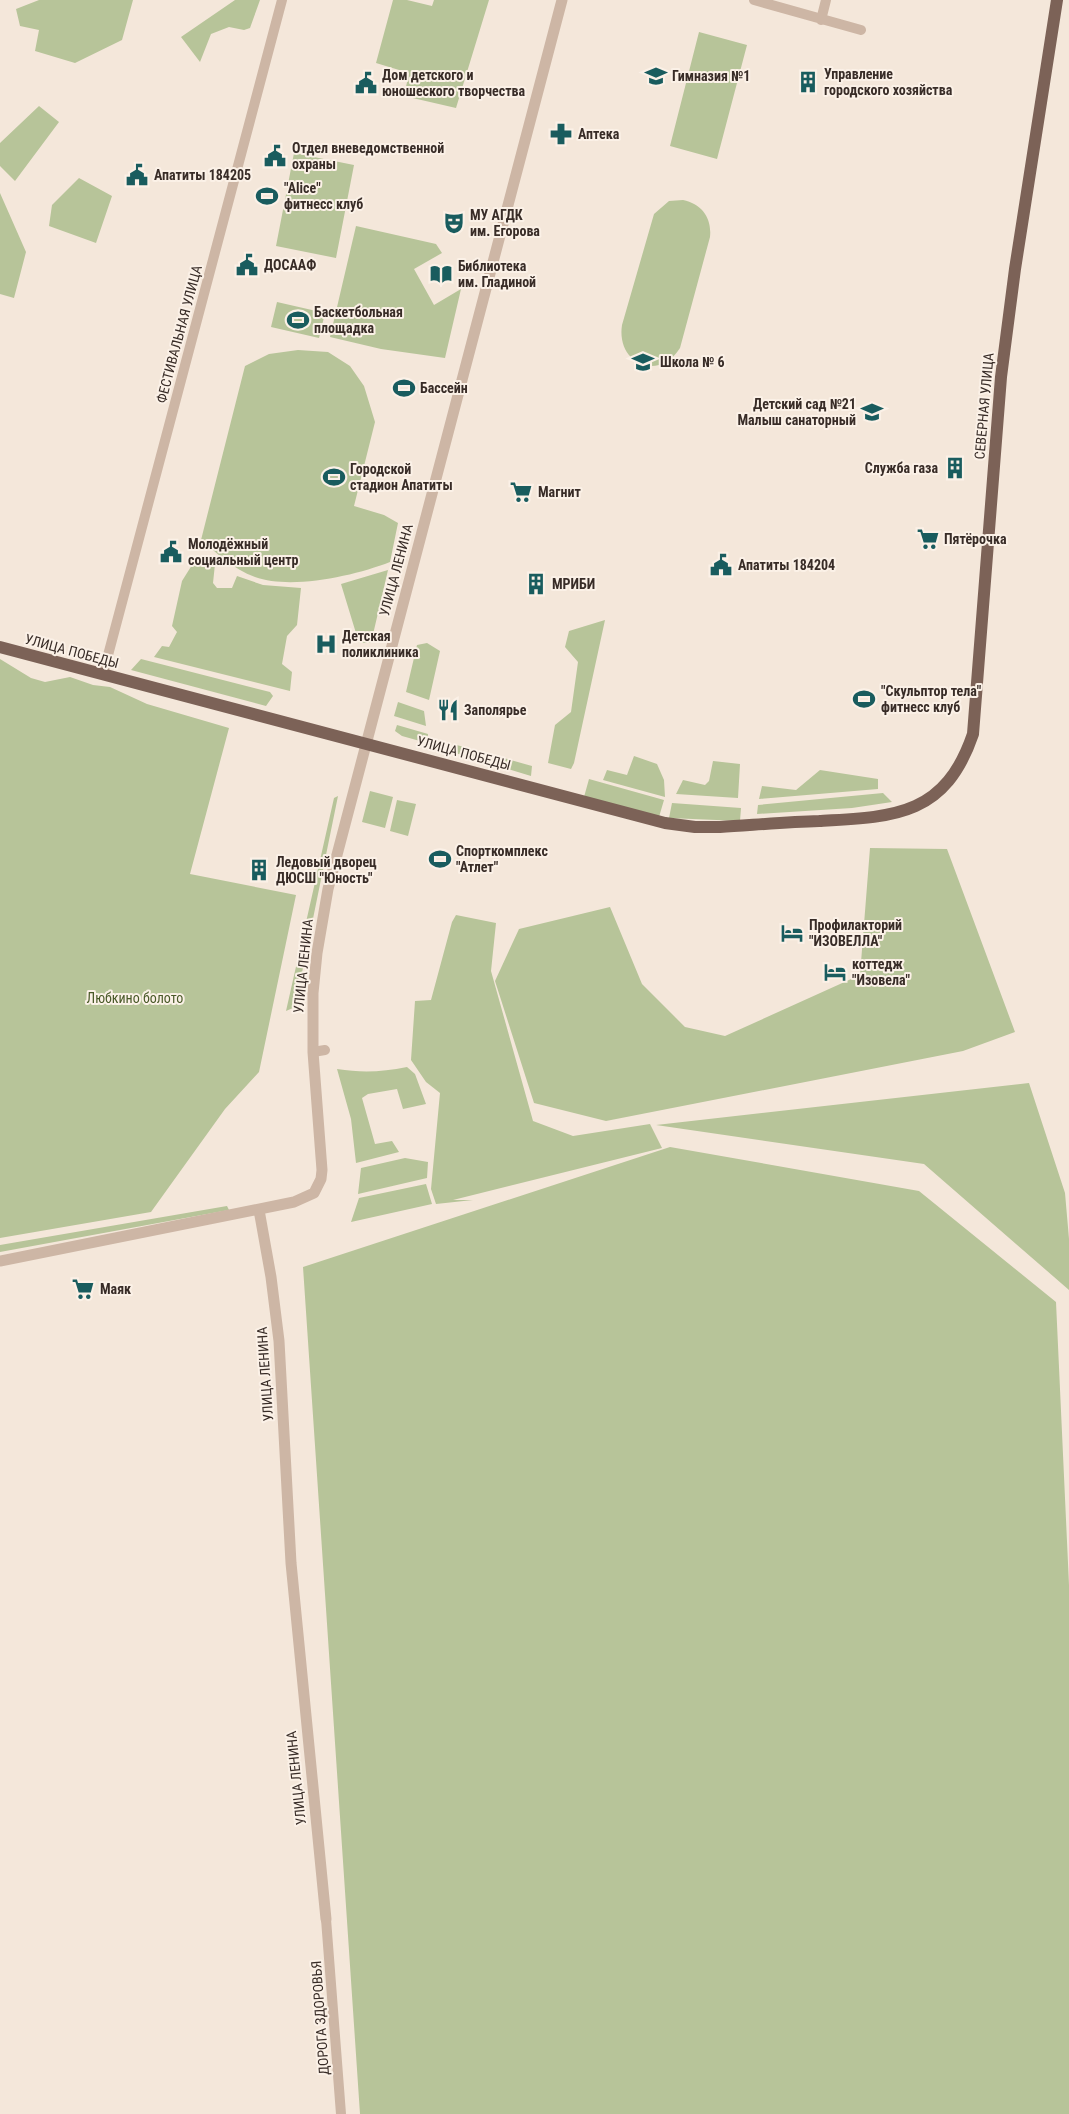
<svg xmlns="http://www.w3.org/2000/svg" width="1069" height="2114" viewBox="0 0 1069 2114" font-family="'Roboto Condensed',sans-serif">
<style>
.green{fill:#b7c499}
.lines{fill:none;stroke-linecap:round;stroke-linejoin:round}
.minor{stroke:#cdb6a5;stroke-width:10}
.tertiary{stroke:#cdb6a5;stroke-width:11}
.primary{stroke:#7c6257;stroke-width:12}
.labels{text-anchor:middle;stroke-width:4;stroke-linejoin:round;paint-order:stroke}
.poi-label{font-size:14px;font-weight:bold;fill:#382c27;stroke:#fbf1e7;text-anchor:start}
.street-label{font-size:14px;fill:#382c27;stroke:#fbf1e7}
.park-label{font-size:14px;fill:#495928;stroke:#fbf1e7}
</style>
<rect width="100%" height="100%" fill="#f4e7da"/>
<path class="green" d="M 39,0 L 133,0 L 122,40 L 75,63 L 35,51 L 39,30 L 20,26 L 16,9 Z
M 235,0 L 260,0 L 250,28 L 244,30 L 229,27 L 211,34 L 200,62 L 181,37 Z
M 393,0 L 407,0 L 432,6 L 434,0 L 489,0 L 456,108 L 404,96 L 409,73 L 376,63 Z
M 699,32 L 747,45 L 717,159 L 670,146 Z
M 39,106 L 59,122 L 15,181 L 0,166 L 0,143 Z
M 294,153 L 354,165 L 336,258 L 276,246 Z
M 79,178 L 112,196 L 96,243 L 49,226 L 52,205 Z
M 0,193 L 26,252 L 14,298 L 0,294 Z
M 683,200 C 702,204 712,218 710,237 L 680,348 C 659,382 616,364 622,325 L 654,214 L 669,201 Z
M 356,226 L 436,244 L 442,253 L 414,269 L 434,305 L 461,289 L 445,358 L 381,349 L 330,337 Z
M 277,302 L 325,313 L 319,338 L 271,327 Z
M 298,350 L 328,352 L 350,366 L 364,386 L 375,422 L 354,506 L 384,515 L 398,523 L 390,562 C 354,576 291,590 255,577 C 233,569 218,554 201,540 L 245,366 L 269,354 Z
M 205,556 L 215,564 L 213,583 L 217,588 L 232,588 L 237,576 L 263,585 L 301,588 L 297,625 L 287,636 L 282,664 L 292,672 L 290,691 L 154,657 L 162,646 L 169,647 L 177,632 L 172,626 L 182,581 L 192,565 L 202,563 Z
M 388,570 L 371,643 L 359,643 L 341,584 Z
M 605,620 L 574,763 L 571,769 L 548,763 L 555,725 L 571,712 L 578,662 L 565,647 L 569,631 Z
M 427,643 L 440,651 L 429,700 L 406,692 L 417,645 Z
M 0,659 L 31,678 L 45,682 L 70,677 L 93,685 L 110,687 L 147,704 L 229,728 L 190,874 L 296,895 L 259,1072 L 225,1109 L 151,1212 L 0,1238 Z
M 141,659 L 270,692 L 273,696 L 266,706 L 131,670 Z
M 398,702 L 424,711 L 426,726 L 394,716 Z
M 397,725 L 428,734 L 427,743 L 402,736 L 395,731 Z
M 453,744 L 532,766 L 531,776 L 452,752 Z
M 634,756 L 657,764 L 664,780 L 665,797 L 603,780 L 607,770 L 627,775 Z
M 713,761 L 740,764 L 738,798 L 676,794 L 683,780 L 705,785 L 709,781 Z
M 820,770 L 878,779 L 878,789 L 759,799 L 762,786 L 796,790 Z
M 589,779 L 664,800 L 659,817 L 584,797 Z
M 370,791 L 393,797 L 385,828 L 362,822 Z
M 883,793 L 892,802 L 852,808 L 757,814 L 758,805 Z
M 338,796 L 295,1007 L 286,1011 L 334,798 Z
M 397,800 L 416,804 L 408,836 L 390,831 Z
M 672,803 L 741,808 L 740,821 L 669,818 Z
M 870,848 L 947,849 L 1015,1032 L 963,1051 L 606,1121 L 534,1103 L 495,981 L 519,929 L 610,907 L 642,984 L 685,1027 L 725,1036 L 860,975 Z
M 456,915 L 496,923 L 491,971 L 533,1121 L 573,1136 L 650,1124 L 662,1148 L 453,1200 L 473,1200 L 436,1204 L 431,1189 L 440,1093 L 426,1082 L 411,1060 L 415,1001 L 431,1000 L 452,922 Z
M 407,1067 L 415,1074 L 426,1104 L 403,1109 L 397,1089 L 368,1094 L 362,1098 L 375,1144 L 392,1141 L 399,1152 L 356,1163 L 351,1119 L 337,1069 C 362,1073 382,1072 407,1067 Z
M 1029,1083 L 1065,1193 L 1069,1239 L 1069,1290 L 924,1164 L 656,1125 Z
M 670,1147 L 919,1191 L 1056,1302 L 1069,1585 L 1069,2114 L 360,2114 L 303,1267 Z
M 405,1158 L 428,1162 L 427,1178 L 358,1194 L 361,1168 Z
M 426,1184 L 432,1204 L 351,1222 L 359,1198 Z
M 227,1206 L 229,1210 L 0,1252 L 0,1245 Z"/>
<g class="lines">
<path class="minor" d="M 754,0 L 861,30
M 821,20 L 826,0
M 103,674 L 282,0
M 313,1052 L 325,1050
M 326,1919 L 341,2114"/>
<path class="tertiary" d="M 259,1210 L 271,1277 L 279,1341 L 291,1563 L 326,1919
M 0,1261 L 294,1202 L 314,1193 L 321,1179 L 322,1170 L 313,1052 L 313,993 L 317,953 L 328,889 L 562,0"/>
<path class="primary" d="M 0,647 L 665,823 L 695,827 L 720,827 C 753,825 786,822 819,821 C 895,817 945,816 973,734 L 1001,377 L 1015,269 L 1057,0"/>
</g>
<defs>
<g id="school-bare" transform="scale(1.725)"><path d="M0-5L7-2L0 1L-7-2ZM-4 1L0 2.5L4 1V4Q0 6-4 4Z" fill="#195c5e" stroke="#fbf1e7" stroke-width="2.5" paint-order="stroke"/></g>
<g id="building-bare" transform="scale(1.725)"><path d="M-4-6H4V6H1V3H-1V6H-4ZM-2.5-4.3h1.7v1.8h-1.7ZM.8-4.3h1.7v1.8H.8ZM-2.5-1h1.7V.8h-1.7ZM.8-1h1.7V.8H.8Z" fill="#195c5e" stroke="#fbf1e7" stroke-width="2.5" paint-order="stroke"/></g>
<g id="civic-bare" transform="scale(1.725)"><path d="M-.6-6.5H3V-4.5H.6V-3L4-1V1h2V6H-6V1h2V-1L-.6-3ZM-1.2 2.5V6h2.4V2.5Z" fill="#195c5e" stroke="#fbf1e7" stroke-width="2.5" paint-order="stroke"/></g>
<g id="pharmacy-bare" transform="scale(1.725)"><path d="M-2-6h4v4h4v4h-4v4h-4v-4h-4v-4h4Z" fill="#195c5e" stroke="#fbf1e7" stroke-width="2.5" paint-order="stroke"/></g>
<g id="stadium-bare" transform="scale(1.725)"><path d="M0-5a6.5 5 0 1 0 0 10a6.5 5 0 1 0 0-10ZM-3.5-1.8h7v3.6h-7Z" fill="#195c5e" stroke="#fbf1e7" stroke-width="2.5" paint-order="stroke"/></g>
<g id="theatre-bare" transform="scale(1.725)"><path d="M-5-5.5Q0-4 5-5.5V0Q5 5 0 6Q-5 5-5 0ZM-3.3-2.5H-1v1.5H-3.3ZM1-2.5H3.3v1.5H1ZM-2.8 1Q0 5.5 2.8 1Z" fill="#195c5e" stroke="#fbf1e7" stroke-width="2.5" paint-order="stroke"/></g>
<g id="library-bare" transform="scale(1.725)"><path d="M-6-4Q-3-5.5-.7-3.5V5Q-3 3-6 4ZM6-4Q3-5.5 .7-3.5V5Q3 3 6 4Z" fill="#195c5e" stroke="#fbf1e7" stroke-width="2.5" paint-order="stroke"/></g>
<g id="supermarket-bare" transform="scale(1.725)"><path d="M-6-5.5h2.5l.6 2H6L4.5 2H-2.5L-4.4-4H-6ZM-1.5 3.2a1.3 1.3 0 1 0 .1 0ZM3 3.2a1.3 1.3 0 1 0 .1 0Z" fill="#195c5e" stroke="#fbf1e7" stroke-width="2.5" paint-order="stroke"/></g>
<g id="hospital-bare" transform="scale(1.725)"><path d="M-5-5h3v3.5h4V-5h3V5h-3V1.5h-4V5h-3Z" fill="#195c5e" stroke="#fbf1e7" stroke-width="2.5" paint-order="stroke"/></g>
<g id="restaurant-bare" transform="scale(1.725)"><path d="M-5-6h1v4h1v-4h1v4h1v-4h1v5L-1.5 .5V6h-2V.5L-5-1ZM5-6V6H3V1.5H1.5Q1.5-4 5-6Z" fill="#195c5e" stroke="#fbf1e7" stroke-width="2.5" paint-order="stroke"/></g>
<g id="hotel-bare" transform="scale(1.725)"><path d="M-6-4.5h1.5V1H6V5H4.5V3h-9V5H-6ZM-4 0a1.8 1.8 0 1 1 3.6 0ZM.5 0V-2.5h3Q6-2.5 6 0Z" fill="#195c5e" stroke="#fbf1e7" stroke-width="2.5" paint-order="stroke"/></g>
</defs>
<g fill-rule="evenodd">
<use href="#school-bare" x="656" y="76"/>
<use href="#building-bare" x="808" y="82"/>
<use href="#civic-bare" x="366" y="83"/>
<use href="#pharmacy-bare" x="561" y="134"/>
<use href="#civic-bare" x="275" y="156"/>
<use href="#civic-bare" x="137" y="175"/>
<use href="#stadium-bare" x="267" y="196"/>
<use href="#theatre-bare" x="454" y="223"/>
<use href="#civic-bare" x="247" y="265"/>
<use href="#library-bare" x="441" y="274"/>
<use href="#stadium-bare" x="298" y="320"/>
<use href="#school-bare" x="643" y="362"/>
<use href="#stadium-bare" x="404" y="388"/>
<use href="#school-bare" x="872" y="412"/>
<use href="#building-bare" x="955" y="468"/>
<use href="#stadium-bare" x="334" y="477"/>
<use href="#supermarket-bare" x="521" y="492"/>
<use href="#supermarket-bare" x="928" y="539"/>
<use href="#civic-bare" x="171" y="552"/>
<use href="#civic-bare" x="721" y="565"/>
<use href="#building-bare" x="536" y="584"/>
<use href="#hospital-bare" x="326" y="644"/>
<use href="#stadium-bare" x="864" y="699"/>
<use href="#restaurant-bare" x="448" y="710"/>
<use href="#stadium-bare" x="440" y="859"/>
<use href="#building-bare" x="259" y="870"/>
<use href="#hotel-bare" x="792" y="933"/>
<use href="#hotel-bare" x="835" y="972"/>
<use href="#supermarket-bare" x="83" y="1289"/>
</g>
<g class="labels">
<g class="poi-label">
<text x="824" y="79">Управление<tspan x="824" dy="16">городского хозяйства</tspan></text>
<text x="382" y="80">Дом детского и<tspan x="382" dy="16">юношеского творчества</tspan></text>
<text x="672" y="81">Гимназия №1</text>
<text x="578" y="139">Аптека</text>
<text x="292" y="153">Отдел вневедомственной<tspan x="292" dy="16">охраны</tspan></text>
<text x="154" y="180">Апатиты 184205</text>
<text x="284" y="193">"Alice"<tspan x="284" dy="16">фитнесс клуб</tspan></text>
<text x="470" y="220">МУ АГДК<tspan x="470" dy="16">им. Егорова</tspan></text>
<text x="264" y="270">ДОСААФ</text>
<text x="458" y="271">Библиотека<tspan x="458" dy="16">им. Гладиной</tspan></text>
<text x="314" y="317">Баскетбольная<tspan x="314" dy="16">площадка</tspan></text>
<text x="660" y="367">Школа № 6</text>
<text x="420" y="393">Бассейн</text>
<text x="856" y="409" text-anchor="end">Детский сад №21<tspan x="856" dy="16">Малыш санаторный</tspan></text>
<text x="938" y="473" text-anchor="end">Служба газа</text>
<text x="350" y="474">Городской<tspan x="350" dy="16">стадион Апатиты</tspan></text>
<text x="538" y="497">Магнит</text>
<text x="944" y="544">Пятёрочка</text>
<text x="188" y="549">Молодёжный<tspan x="188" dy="16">социальный центр</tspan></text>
<text x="738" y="570">Апатиты 184204</text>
<text x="552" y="589">МРИБИ</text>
<text x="342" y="641">Детская<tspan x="342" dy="16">поликлиника</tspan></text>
<text x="881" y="696">"Скульптор тела"<tspan x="881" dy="16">фитнесс клуб</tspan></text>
<text x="464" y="715">Заполярье</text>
<text x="456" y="856">Спорткомплекс<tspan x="456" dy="16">"Атлет"</tspan></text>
<text x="276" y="867">Ледовый дворец<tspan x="276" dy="16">ДЮСШ "Юность"</tspan></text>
<text x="809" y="930">Профилакторий<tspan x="809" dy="16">"ИЗОВЕЛЛА"</tspan></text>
<text x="852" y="969">коттедж<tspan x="852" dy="16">"Изовела"</tspan></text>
<text x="100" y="1294">Маяк</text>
</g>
<g class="street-label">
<text transform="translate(179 334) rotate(-75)" y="5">ФЕСТИВАЛЬНАЯ УЛИЦА</text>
<text transform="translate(984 406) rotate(-85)" y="5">СЕВЕРНАЯ УЛИЦА</text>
<text transform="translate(396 570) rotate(-75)" y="5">УЛИЦА ЛЕНИНА</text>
<text transform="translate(72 651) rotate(15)" y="5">УЛИЦА ПОБЕДЫ</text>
<text transform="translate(464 753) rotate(15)" y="5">УЛИЦА ПОБЕДЫ</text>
<text transform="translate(303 966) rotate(-84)" y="5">УЛИЦА ЛЕНИНА</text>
<text transform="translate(265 1374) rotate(-94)" y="5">УЛИЦА ЛЕНИНА</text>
<text transform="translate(296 1778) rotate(-96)" y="5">УЛИЦА ЛЕНИНА</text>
<text transform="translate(320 2018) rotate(-94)" y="5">ДОРОГА ЗДОРОВЬЯ</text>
</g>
<g class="park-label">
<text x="135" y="1003">Любкино болото</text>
</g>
</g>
</svg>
